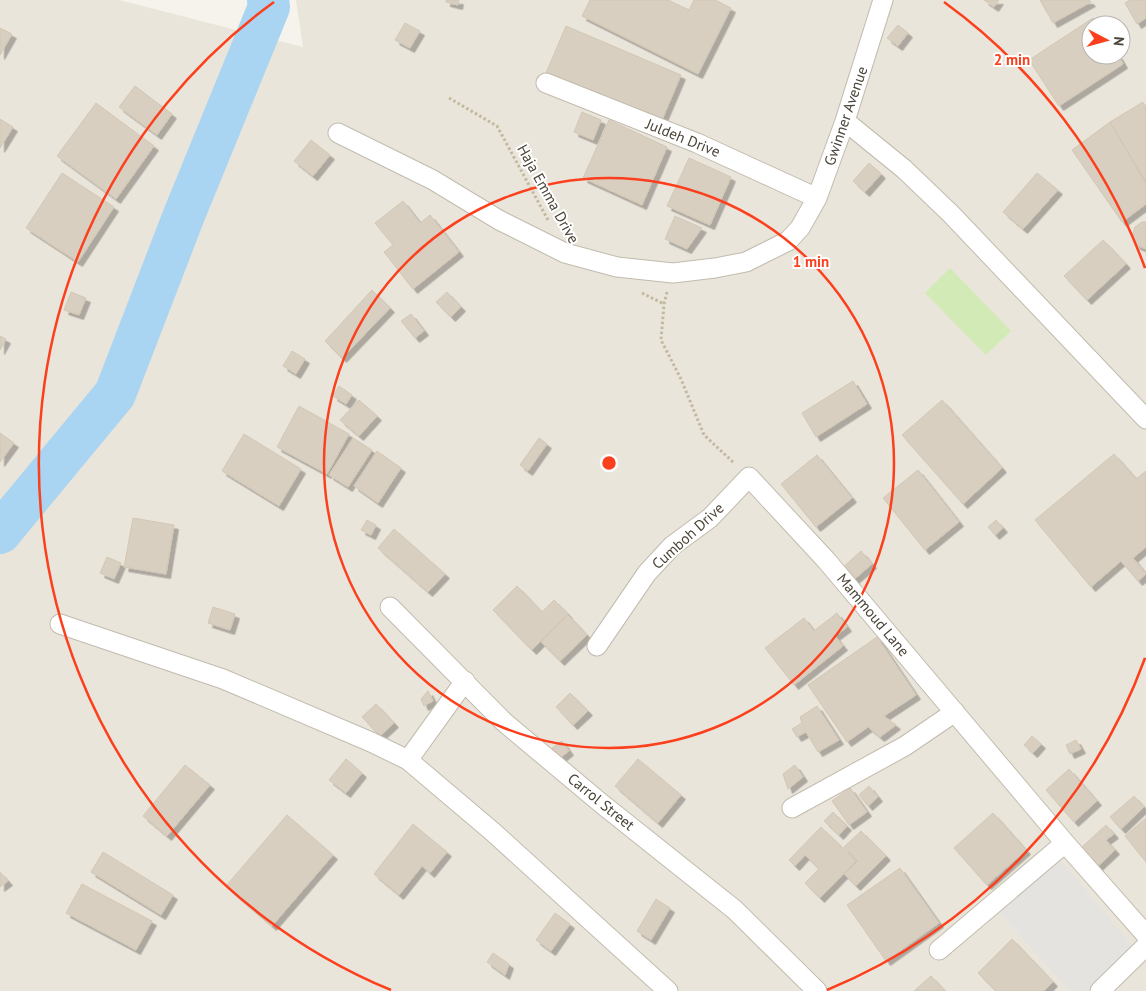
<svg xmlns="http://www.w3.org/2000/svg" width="1146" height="991" viewBox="0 0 1146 991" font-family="'PT Sans',sans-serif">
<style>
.residential{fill:#eae5da;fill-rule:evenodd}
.green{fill:#d2eab5}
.parking{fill:#e5e3e0}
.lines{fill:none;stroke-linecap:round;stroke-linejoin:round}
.river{stroke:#a9d4f2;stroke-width:42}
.building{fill:#d8cfc1;stroke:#d3c7b4;filter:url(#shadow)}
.minor-casing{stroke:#c2bbae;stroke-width:21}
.path{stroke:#c4b79f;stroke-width:3;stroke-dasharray:2.5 2.5;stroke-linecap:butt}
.minor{stroke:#fff;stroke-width:19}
.ring{fill:none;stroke:#fc3f1d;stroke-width:2.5}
.labels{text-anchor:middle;stroke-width:4;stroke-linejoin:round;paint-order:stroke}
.street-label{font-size:15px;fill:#4b4439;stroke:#fff}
.centre{fill:#fc3f1d;stroke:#fff;stroke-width:2.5}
.ring-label{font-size:15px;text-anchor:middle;font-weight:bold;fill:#fc3f1d;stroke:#fff;stroke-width:4;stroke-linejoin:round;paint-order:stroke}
</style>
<defs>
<filter id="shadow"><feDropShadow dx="4.5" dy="4.5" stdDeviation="0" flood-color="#0004"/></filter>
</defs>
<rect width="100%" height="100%" fill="#f6f3ec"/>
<path class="residential" d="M 0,0 L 119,0 L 303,47 L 296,0 L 1146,0 L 1146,991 L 0,991 ZM 1091,25 L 1121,25 L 1121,55 L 1091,55 Z"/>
<path class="green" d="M 950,268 L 1011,331 L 986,355 L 925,293 Z"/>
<path class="parking" d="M 1059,858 L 1135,949 L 1089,991 L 1070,991 L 997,910 Z"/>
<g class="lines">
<path class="river" d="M 0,533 L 115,394 L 184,215 L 269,7 L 268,0"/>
</g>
<path class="building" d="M 446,0 L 459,0 L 458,5 L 446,2 Z
M 590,0 L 668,0 L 689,10 L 694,0 L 715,0 L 731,8 L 698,74 L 582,16 Z
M 984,0 L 999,0 L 994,7 Z
M 1040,0 L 1089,0 L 1091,2 L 1053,23 Z
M 1130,0 L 1146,0 L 1146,18 L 1137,24 L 1125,3 Z
M 1093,18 L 1098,25 L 1091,25 L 1091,55 L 1118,55 L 1123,64 L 1059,106 L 1029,60 Z
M 405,23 L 420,31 L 410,48 L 395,40 Z
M 898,25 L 908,33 L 898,46 L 887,38 Z
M 566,26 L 681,75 L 661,122 L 546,73 Z
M 0,28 L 12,34 L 0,55 Z
M 135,86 L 172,114 L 157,135 L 119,107 Z
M 1143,102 L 1146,107 L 1146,182 L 1110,122 Z
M 96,103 L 154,146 L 116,199 L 57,156 Z
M 582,112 L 601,120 L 593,140 L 574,132 Z
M 0,119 L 13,127 L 0,148 Z
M 609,120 L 667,147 L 642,205 L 583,178 Z
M 1110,122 L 1146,184 L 1146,204 L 1122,222 L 1072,150 Z
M 311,140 L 330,155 L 313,176 L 294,161 Z
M 689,158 L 731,177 L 710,225 L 667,206 Z
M 869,163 L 881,174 L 865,192 L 853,181 Z
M 62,173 L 114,207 L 78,262 L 26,228 Z
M 1037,173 L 1058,190 L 1023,229 L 1003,212 Z
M 403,201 L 420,223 L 430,215 L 459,252 L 413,289 L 384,252 L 393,245 L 375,223 Z
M 675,216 L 702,228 L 687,249 L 665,239 Z
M 1142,222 L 1146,222 L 1146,249 L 1136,245 L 1132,236 L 1135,227 Z
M 1103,240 L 1126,264 L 1087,300 L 1064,276 Z
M 372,290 L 390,308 L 342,358 L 325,341 Z
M 71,292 L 86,298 L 79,315 L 64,310 Z
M 447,292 L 461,307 L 451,317 L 436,302 Z
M 411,314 L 424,331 L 415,338 L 401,321 Z
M 0,336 L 6,339 L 0,350 Z
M 292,351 L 305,359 L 296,374 L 283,366 Z
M 853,381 L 867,404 L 816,437 L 802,413 Z
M 339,386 L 352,395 L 346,404 L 333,396 Z
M 359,400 L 377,416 L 359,436 L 340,420 Z
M 942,400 L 1002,468 L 963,504 L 902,435 Z
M 299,406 L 349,434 L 327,474 L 277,447 Z
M 0,433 L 14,443 L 0,462 Z
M 244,434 L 301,469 L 279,506 L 222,471 Z
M 353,438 L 372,450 L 348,487 L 329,475 Z
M 539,438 L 547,444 L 528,471 L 520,465 Z
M 377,451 L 401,468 L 378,503 L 354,486 Z
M 1114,454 L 1136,479 L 1146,471 L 1146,547 L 1133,558 L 1146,574 L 1138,581 L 1121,561 L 1091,587 L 1035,520 Z
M 817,455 L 852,498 L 816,527 L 781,484 Z
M 918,470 L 959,522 L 925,550 L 883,498 Z
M 133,518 L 174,525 L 166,574 L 124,567 Z
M 367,520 L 376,525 L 371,535 L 361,530 Z
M 996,520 L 1003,528 L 995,535 L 988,527 Z
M 394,529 L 445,574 L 428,592 L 378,548 Z
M 861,551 L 872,564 L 851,582 L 840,570 Z
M 107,557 L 121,563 L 114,579 L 100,573 Z
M 517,586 L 542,612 L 554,600 L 568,614 L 532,650 L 493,610 Z
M 213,607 L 235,614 L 230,630 L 208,623 Z
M 837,613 L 847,627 L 835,636 L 843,646 L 794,685 L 765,648 L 804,618 L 814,631 Z
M 568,615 L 587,635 L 560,661 L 541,642 Z
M 877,637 L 916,695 L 884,716 L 896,725 L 880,737 L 868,727 L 847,742 L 808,685 Z
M 428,691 L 433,701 L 424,706 L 421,699 Z
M 570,693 L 588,711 L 573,725 L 556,707 Z
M 376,704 L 394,723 L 380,736 L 362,717 Z
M 817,706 L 839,740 L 818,752 L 806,732 L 797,737 L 792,729 L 802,723 L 800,717 Z
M 1032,736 L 1041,744 L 1033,753 L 1024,745 Z
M 1076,740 L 1081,749 L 1070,754 L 1066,745 Z
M 562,741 L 569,751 L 560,758 L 552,748 Z
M 346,759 L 362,773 L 346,793 L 329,780 Z
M 638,759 L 681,795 L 658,823 L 615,786 Z
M 185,765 L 210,785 L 167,836 L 143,816 Z
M 795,765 L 803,777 L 788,789 L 783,774 Z
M 1069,769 L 1097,801 L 1074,822 L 1046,790 Z
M 869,786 L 878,797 L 868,806 L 859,795 Z
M 850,788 L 867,812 L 849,825 L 832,801 Z
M 1134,796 L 1144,807 L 1121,829 L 1110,817 Z
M 833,812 L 847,826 L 839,835 L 824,821 Z
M 993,813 L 1026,850 L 987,885 L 954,848 Z
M 287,815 L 333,855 L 272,926 L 226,886 Z
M 1146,818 L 1146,862 L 1125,836 Z
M 413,824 L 447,852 L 430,873 L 422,866 L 399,895 L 374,874 Z
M 1106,825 L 1114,834 L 1106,840 L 1115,850 L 1098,866 L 1082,847 Z
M 821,827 L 856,861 L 820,898 L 805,883 L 819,869 L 805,855 L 795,866 L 789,860 Z
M 861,831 L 886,856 L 856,886 L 844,874 L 858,861 L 844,847 Z
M 103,852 L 173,895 L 161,915 L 91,872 Z
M 900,868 L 939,923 L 886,961 L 847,905 Z
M 0,872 L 8,881 L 0,887 Z
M 82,884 L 152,921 L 136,950 L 66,913 Z
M 656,899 L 670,908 L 651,940 L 637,931 Z
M 555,913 L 570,924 L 551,951 L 536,940 Z
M 1012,939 L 1053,982 L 1044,991 L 996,991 L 978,973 Z
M 493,953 L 509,964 L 505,975 L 487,962 Z
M 931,976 L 945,991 L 914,991 Z"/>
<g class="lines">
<g class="minor-casing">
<path id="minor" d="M 546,83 L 697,143 L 817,198
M 845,121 L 904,169 L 951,214 L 1146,419
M 338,133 L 433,180 L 499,220 L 565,253 L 617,267 L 673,273 L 715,268 L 746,262 L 788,241 L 800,228 L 817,198 L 845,121 L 883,0
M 390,607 L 504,722 L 602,804 L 735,910 L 817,991
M 60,624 L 223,679 L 371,742 L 408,760 L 493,832 L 668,991
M 597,646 L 647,573 L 672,546 L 710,518 L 749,477 L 826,560 L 1065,843 L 1146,935
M 408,760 L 465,681
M 792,808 L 905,746 L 955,712
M 939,950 L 1065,843
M 1100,991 L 1146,946"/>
</g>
<path class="path" d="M 449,98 L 497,126 L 548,220
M 667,292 L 664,304 L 661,340 L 681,379 L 704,435 L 734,463
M 642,293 L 664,304"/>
<use href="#minor" class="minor"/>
</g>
<g class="ring">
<circle cx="609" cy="463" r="285"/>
<path d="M1145 658A570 570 0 0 1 827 990M391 990A570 570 0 0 1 274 2M944 2A570 570 0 0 1 1145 268"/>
</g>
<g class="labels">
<g class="street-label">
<text transform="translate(846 116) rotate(-71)" y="5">Gwinner Avenue</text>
<text transform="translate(683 138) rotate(22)" y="5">Juldeh Drive</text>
<text transform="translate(548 194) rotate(61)" y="5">Haja Emma Drive</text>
<text transform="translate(688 536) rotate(-42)" y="5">Cumboh Drive</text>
<text transform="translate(873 615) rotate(50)" y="5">Mammoud Lane</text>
<text transform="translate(601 802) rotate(39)" y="5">Carrol Street</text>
</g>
</g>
<circle cx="609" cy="463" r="8" class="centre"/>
<g class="ring-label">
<text x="1012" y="65">2 min</text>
<text x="811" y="267">1 min</text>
</g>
<g transform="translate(1106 40) rotate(96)"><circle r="24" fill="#ffffff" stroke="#b7b4b0"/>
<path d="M0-4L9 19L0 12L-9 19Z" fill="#fc3f1d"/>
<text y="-8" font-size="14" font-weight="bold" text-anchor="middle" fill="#4b4439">N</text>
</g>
</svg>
